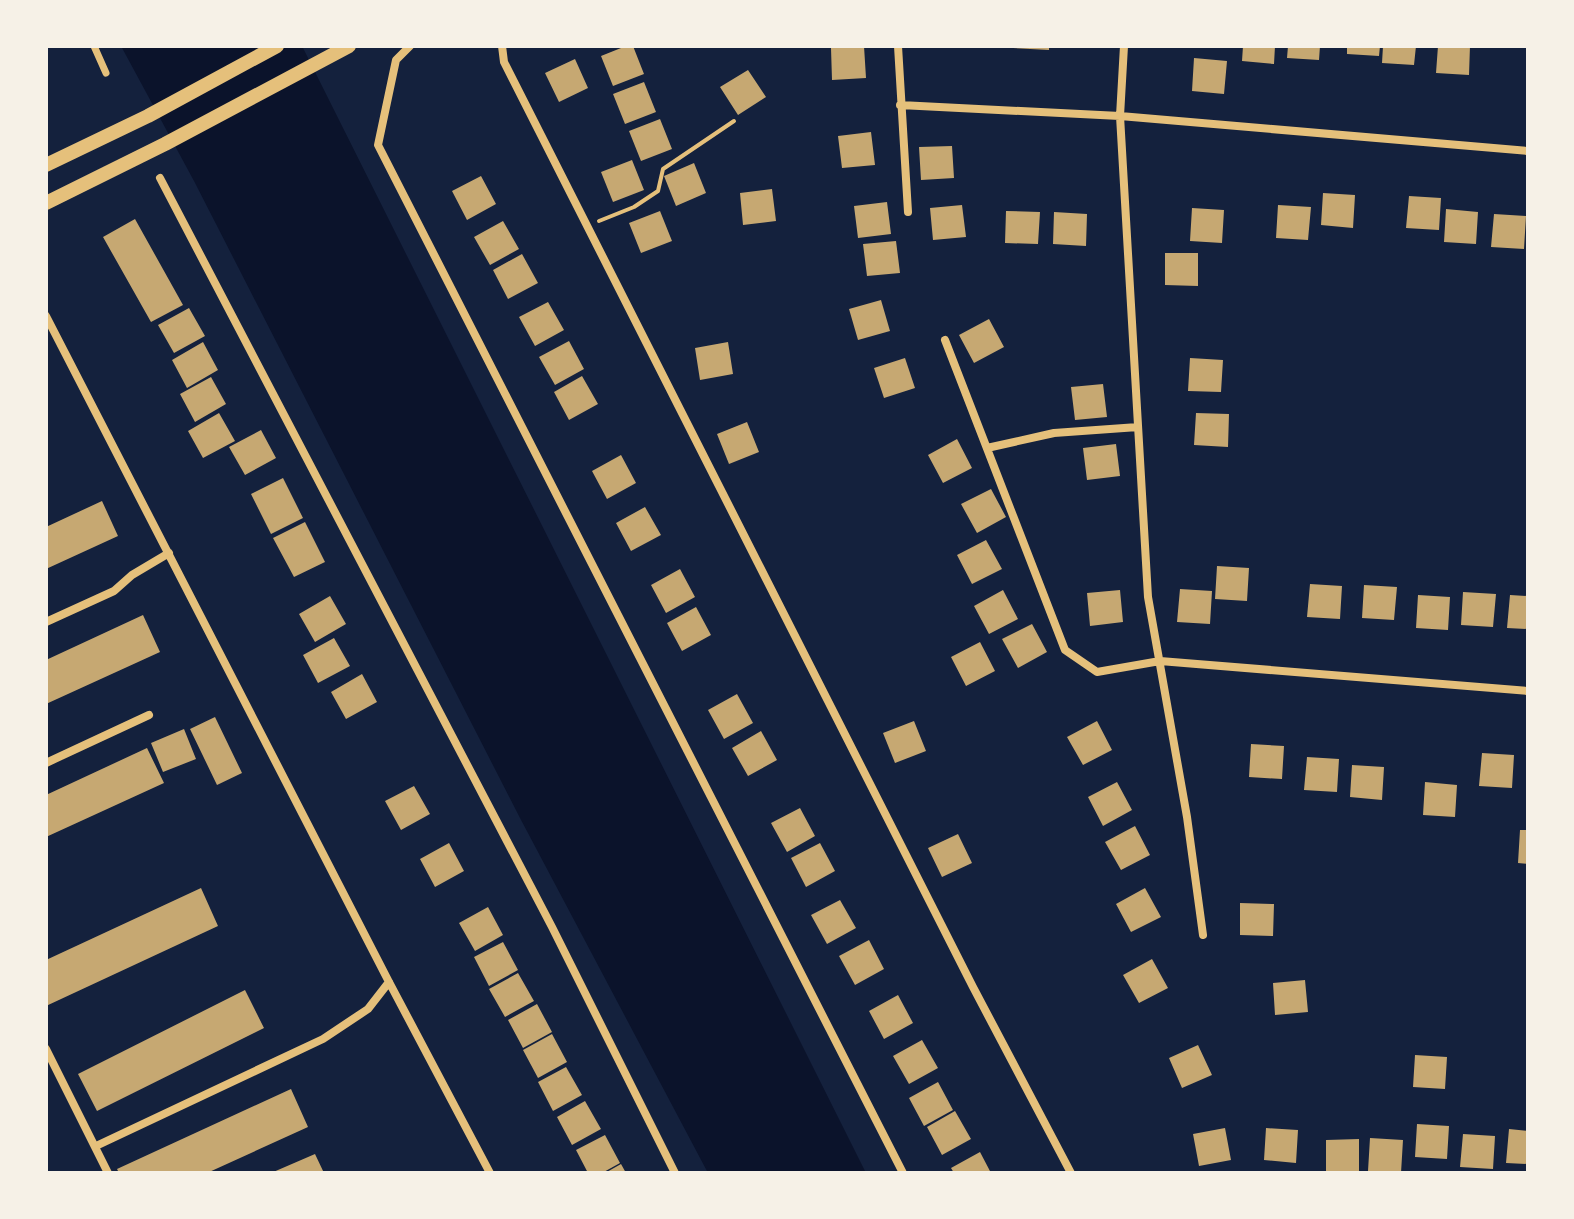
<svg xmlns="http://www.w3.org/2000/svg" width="1574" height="1219" viewBox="0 0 1574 1219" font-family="'Fira Sans Condensed',sans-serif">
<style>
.water{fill:#0b132b}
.building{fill:#c6a872}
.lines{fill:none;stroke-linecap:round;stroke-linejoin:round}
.path{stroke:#e5c07b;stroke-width:4}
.pedestrian{stroke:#e5c07b;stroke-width:7}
.minor{stroke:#e5c07b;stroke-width:8}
.secondary{stroke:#e5c07b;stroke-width:14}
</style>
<rect width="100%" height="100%" fill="#14213d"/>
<path class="water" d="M 121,46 L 302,46 L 866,1173 L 708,1173 L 520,818 L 194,181 Z"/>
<path class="building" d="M 626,46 L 633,46 L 644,74 L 613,86 L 601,56 Z
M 864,46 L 866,78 L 832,80 L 831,48 Z
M 1013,46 L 1049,46 L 1049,50 L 1013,48 Z
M 1243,46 L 1275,46 L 1274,64 L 1242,61 Z
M 1288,46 L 1320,46 L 1319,60 L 1287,58 Z
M 1347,46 L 1380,46 L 1379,56 L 1347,54 Z
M 1383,46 L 1416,46 L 1414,65 L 1382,63 Z
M 1438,46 L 1470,46 L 1469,75 L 1436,73 Z
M 1194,58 L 1227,61 L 1224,94 L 1192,91 Z
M 575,59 L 588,88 L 559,102 L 545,73 Z
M 748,70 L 766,97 L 738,115 L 720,87 Z
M 644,82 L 656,112 L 625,124 L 613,94 Z
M 660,119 L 672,149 L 641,161 L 629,131 Z
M 871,132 L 875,165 L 842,168 L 838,136 Z
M 952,146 L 954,178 L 921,180 L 919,147 Z
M 632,160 L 644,190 L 613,202 L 601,172 Z
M 694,163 L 706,193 L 676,206 L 664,176 Z
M 481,176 L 496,204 L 467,220 L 452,191 Z
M 772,189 L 776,221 L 743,225 L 740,193 Z
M 1323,193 L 1355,195 L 1353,228 L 1321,225 Z
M 1409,196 L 1441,198 L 1439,230 L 1406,228 Z
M 887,202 L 891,234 L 858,238 L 854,206 Z
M 962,205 L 966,237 L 933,240 L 930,208 Z
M 1278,205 L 1311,207 L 1308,240 L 1276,238 Z
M 1192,208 L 1224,210 L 1222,243 L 1190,241 Z
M 1446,209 L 1478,212 L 1476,244 L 1444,242 Z
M 660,211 L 672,241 L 641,253 L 629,223 Z
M 1006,211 L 1040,212 L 1038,244 L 1005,243 Z
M 1054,212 L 1087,214 L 1086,246 L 1053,244 Z
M 1494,214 L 1526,216 L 1524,249 L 1491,247 Z
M 135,219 L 183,305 L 151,322 L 103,237 Z
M 503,221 L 519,249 L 490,265 L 474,237 Z
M 896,241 L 900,273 L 867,276 L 863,244 Z
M 1165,253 L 1198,253 L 1198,286 L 1165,285 Z
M 522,254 L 538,283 L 508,299 L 493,270 Z
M 881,300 L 890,331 L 858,340 L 849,309 Z
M 548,302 L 564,330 L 535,346 L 519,317 Z
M 189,308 L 205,336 L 174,353 L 158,325 Z
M 989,319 L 1004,347 L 974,363 L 959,335 Z
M 569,341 L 584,369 L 555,385 L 539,357 Z
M 203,342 L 218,370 L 187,388 L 172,360 Z
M 728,342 L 733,374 L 700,380 L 695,348 Z
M 905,358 L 915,388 L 884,398 L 874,368 Z
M 1190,358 L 1223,360 L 1221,392 L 1188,391 Z
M 582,376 L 598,404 L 569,420 L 554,392 Z
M 211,377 L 226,404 L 195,422 L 180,394 Z
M 1103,384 L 1107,417 L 1075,420 L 1071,387 Z
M 219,413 L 235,441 L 203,458 L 188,431 Z
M 1196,413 L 1229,414 L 1228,447 L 1194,445 Z
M 747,422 L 759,452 L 729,464 L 717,434 Z
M 261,430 L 276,458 L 245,475 L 229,447 Z
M 957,439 L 972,468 L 943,483 L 928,455 Z
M 1116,444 L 1120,476 L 1087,480 L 1083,448 Z
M 621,455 L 636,483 L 607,499 L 592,471 Z
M 283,478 L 303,518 L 271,534 L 251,494 Z
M 991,489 L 1006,517 L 977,533 L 961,504 Z
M 102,501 L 118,536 L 46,569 L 46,527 Z
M 645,507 L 661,535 L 631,551 L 616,523 Z
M 305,522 L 325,562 L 294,577 L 273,538 Z
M 986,540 L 1002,569 L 972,584 L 957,555 Z
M 1217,566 L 1249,568 L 1247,601 L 1215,599 Z
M 680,569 L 695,597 L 666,613 L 651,585 Z
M 1310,584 L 1342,586 L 1340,619 L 1307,617 Z
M 1364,585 L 1397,587 L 1394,620 L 1362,618 Z
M 1180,589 L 1212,591 L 1210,624 L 1177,622 Z
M 1003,590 L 1018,619 L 989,634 L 974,606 Z
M 1120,590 L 1123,622 L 1090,626 L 1087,593 Z
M 1463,592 L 1496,594 L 1493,627 L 1461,625 Z
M 1418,595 L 1450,597 L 1448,630 L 1416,628 Z
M 1510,595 L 1528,596 L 1528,629 L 1507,628 Z
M 330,596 L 346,624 L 315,642 L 299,614 Z
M 696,607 L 711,635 L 682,651 L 667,623 Z
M 143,615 L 160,652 L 46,704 L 46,660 Z
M 1032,624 L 1047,652 L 1018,668 L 1002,639 Z
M 334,638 L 350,666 L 318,683 L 303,655 Z
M 980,642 L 995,671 L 966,686 L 951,657 Z
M 362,674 L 377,702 L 346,719 L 331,692 Z
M 737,694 L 753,723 L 724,739 L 708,710 Z
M 215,717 L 242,773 L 217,785 L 190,729 Z
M 914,721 L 926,751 L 895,763 L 883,733 Z
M 1097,721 L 1112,750 L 1083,765 L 1067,737 Z
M 184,729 L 196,759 L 163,772 L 151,743 Z
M 761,731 L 777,760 L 748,776 L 732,748 Z
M 1251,744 L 1284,746 L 1282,779 L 1249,777 Z
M 147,748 L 164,783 L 46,837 L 46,795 Z
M 1482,753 L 1514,755 L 1512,788 L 1479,786 Z
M 1307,757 L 1339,759 L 1337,792 L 1304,790 Z
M 1352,765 L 1384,767 L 1382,800 L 1350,797 Z
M 1117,782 L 1132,810 L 1103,826 L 1088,797 Z
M 1425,782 L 1457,785 L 1455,817 L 1423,815 Z
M 414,786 L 430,814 L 401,830 L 385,801 Z
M 800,808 L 815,836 L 787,852 L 771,823 Z
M 1135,826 L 1150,855 L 1121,870 L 1105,842 Z
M 1520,830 L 1528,830 L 1528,864 L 1518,863 Z
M 958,834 L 972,863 L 942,877 L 928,848 Z
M 449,843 L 464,871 L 435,887 L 420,859 Z
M 820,843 L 835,871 L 806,887 L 791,858 Z
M 201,888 L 218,926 L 46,1006 L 46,960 Z
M 1145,888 L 1161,917 L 1131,932 L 1116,904 Z
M 840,900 L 856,928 L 827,944 L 811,915 Z
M 1240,903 L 1274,904 L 1273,936 L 1240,935 Z
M 488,907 L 503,935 L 475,951 L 459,923 Z
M 869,940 L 884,969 L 855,985 L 839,956 Z
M 503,942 L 518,970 L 489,986 L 474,957 Z
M 1152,959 L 1168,988 L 1139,1003 L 1123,975 Z
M 518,973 L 534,1001 L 505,1017 L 489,989 Z
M 1305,980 L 1308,1012 L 1275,1015 L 1273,983 Z
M 245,990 L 264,1028 L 97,1111 L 78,1074 Z
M 898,995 L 913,1023 L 884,1039 L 869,1011 Z
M 537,1004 L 552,1032 L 523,1048 L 508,1020 Z
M 552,1034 L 567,1062 L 538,1078 L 523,1050 Z
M 922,1040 L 938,1068 L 909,1084 L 893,1056 Z
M 1198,1045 L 1212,1075 L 1182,1088 L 1169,1058 Z
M 1415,1055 L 1447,1057 L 1445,1089 L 1413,1087 Z
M 566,1067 L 582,1095 L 553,1111 L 538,1082 Z
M 938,1082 L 953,1110 L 924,1126 L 909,1098 Z
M 291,1089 L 308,1127 L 207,1173 L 119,1173 L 117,1169 Z
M 585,1101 L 601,1129 L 572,1145 L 557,1117 Z
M 955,1111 L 971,1139 L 942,1155 L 927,1127 Z
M 1417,1124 L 1449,1126 L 1447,1159 L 1415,1157 Z
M 1225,1128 L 1231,1160 L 1199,1166 L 1193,1134 Z
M 1266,1128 L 1298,1130 L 1296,1163 L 1264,1160 Z
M 1509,1129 L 1528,1131 L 1528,1164 L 1506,1163 Z
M 1463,1134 L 1495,1136 L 1493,1169 L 1460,1167 Z
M 605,1135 L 620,1163 L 602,1173 L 588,1173 L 576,1150 Z
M 1370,1138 L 1403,1140 L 1401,1173 L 1368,1171 Z
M 1359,1139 L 1359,1172 L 1326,1173 L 1326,1140 Z
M 980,1152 L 991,1173 L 954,1173 L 951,1168 Z
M 315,1154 L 324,1173 L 271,1173 Z
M 621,1164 L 626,1173 L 605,1173 Z"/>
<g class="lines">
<path class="path" d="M 599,221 L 634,207 L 658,191 L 663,169 L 734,121"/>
<path class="pedestrian" d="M 94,46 L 106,73"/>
<path class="minor" d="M 410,46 L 396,60 L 378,145 L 903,1173
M 502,46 L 504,62 L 973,987 L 1071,1173
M 898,46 L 908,212
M 1124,46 L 1120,116 L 1148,597 L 1187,817 L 1203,935
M 900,105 L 1120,116 L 1528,151
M 160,178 L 552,927 L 675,1173
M 46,316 L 389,982 L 490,1173
M 945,340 L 1065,650 L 1097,672 L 1160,661 L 1528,691
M 987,448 L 1054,433 L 1138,427
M 46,622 L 114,591 L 132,575 L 169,553
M 46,763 L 149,715
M 46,1049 L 108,1173
M 96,1146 L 323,1039 L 368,1009 L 389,982"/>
<path class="secondary" d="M 46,165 L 148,116 L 277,46
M 46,203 L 165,144 L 349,46"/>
</g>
<rect width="1574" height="1219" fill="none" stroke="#f6f1e7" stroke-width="96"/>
</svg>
